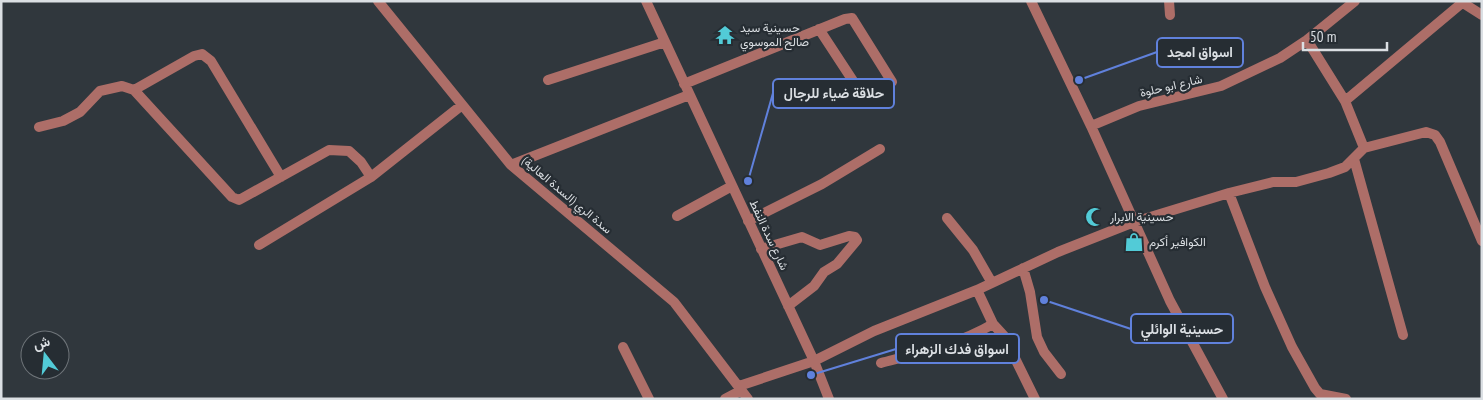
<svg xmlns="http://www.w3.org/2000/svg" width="1483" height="400" viewBox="0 0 1483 400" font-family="'PT Sans Narrow',Vazirmatn,sans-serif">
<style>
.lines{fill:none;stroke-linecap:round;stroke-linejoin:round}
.street{stroke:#ad6e68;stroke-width:10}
.labels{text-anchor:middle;stroke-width:4.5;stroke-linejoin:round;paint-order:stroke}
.poi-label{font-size:12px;fill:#dbdfe3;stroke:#262d33;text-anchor:start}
.street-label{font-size:12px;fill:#dbdfe3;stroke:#262d33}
.leader{fill:none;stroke:#6081dc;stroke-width:2}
.callout-dot{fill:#6081dc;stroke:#262d33;stroke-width:2}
.callout{fill:#262d33;stroke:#6081dc;stroke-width:2}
.callout-label{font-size:14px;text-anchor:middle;font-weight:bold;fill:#dbdfe3}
</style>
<rect width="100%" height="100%" fill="#30373d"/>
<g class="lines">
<path class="street" d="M 378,1 L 511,165 L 674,302 L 748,399
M 646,1 L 814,361 L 829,399
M 1031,1 L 1091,126 L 1170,301 L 1223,399
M 1169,1 L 1170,15
M 1460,1 L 1482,15
M 819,29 L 859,90
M 1307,40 L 1345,101 L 1364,148
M 548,80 L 665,42
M 684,84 L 845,19 L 852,18 L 892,82
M 134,90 L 194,56 L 202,54 L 211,61 L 281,177
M 1345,101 L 1462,3
M 1091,126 L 1139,106 L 1221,86 L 1280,58 L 1307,40 L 1355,1
M 39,127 L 63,121 L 80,112 L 100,91 L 122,86 L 134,90 L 232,197 L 239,200 L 329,150 L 349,151 L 361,162 L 371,177
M 1354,159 L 1403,335
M 511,165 L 689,95
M 1229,193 L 1265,287 L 1292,347 L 1315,388 L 1320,394 L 1346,399
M 677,216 L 732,186
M 947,218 L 973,250 L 992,283
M 748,221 L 822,184 L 880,149
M 259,245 L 371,177 L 462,105
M 761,249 L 802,237 L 820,245 L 849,236 L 855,237 L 857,240 L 837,264 L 824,272 L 814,286 L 788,306
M 1023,268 L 1030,292 L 1037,337 L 1044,352 L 1061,374
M 977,290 L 993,324 L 1004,336 L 1035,399
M 623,347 L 649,399
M 881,363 C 919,353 959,344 993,324
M 739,386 L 814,361 L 874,331 L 977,290 L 1058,252 L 1134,222 L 1229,193 L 1273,182 L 1296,182 L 1329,173 L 1345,167 L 1364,148 L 1426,132 L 1435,135 L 1440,142 L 1482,241
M 725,399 L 742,390"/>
</g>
<defs>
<g id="temple-bare" transform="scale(1.5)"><path d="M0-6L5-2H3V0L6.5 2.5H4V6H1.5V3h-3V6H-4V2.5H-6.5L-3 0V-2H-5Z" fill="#52cbd7" stroke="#262d33" stroke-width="2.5" paint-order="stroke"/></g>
<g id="mosque-bare" transform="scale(1.5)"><path d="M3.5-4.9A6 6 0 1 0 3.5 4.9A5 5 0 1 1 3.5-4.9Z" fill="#52cbd7" stroke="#262d33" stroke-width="2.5" paint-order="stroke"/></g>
<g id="shop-bare" transform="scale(1.5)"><path d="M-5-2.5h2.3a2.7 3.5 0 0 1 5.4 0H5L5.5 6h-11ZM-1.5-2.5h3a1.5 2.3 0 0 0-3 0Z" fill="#52cbd7" stroke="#262d33" stroke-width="2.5" paint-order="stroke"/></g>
</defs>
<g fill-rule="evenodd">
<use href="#temple-bare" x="725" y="35"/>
<use href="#mosque-bare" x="1095" y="217"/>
<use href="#shop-bare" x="1134" y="242"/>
</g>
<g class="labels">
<g class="poi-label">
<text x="740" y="32">حسينية سيد<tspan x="740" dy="14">صالح الموسوي</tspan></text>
<text x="1110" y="221">حسينية الابرار</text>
<text x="1149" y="246">الكوافير أكرم</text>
</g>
<g class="street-label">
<text transform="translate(1171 86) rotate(-13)" y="4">شارع ابو حلوة</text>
<text transform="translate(567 195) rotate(40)" y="4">سدة الري (السدة العالية)</text>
<text transform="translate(769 235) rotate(65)" y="4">شارع سدة النفط</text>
</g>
</g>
<path class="leader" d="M1079 80L1157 52M748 181L773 93M1044 300L1131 329M811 375L896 349"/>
<g class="callout-dot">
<circle cx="1079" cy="80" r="5"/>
<circle cx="748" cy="181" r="5"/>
<circle cx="1044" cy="300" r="5"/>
<circle cx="811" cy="375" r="5"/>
</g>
<g class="callout">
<rect x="1157" y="38" width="86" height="29" rx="5"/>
<rect x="773" y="79" width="121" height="29" rx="5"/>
<rect x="1131" y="314" width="102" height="29" rx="5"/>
<rect x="896" y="334" width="123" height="29" rx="5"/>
</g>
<g class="callout-label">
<text x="1200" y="57">اسواق امجد</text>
<text x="834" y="98">حلاقة ضياء للرجال</text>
<text x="1182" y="334">حسينية الوائلي</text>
<text x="957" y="354">اسواق فدك الزهراء</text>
</g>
<rect width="1483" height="400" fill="none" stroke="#dbdfe3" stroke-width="5"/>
<g transform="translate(45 355) rotate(344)"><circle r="24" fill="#262d33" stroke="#6e7479"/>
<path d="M0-4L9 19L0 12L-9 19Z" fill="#52cbd7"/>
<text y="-8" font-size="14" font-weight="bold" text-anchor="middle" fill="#dbdfe3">ش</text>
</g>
<path d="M1303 42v8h84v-8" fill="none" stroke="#dbdfe3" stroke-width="2.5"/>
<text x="1310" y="42" font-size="15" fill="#dbdfe3" stroke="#262d33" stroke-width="4" paint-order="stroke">50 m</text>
</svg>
